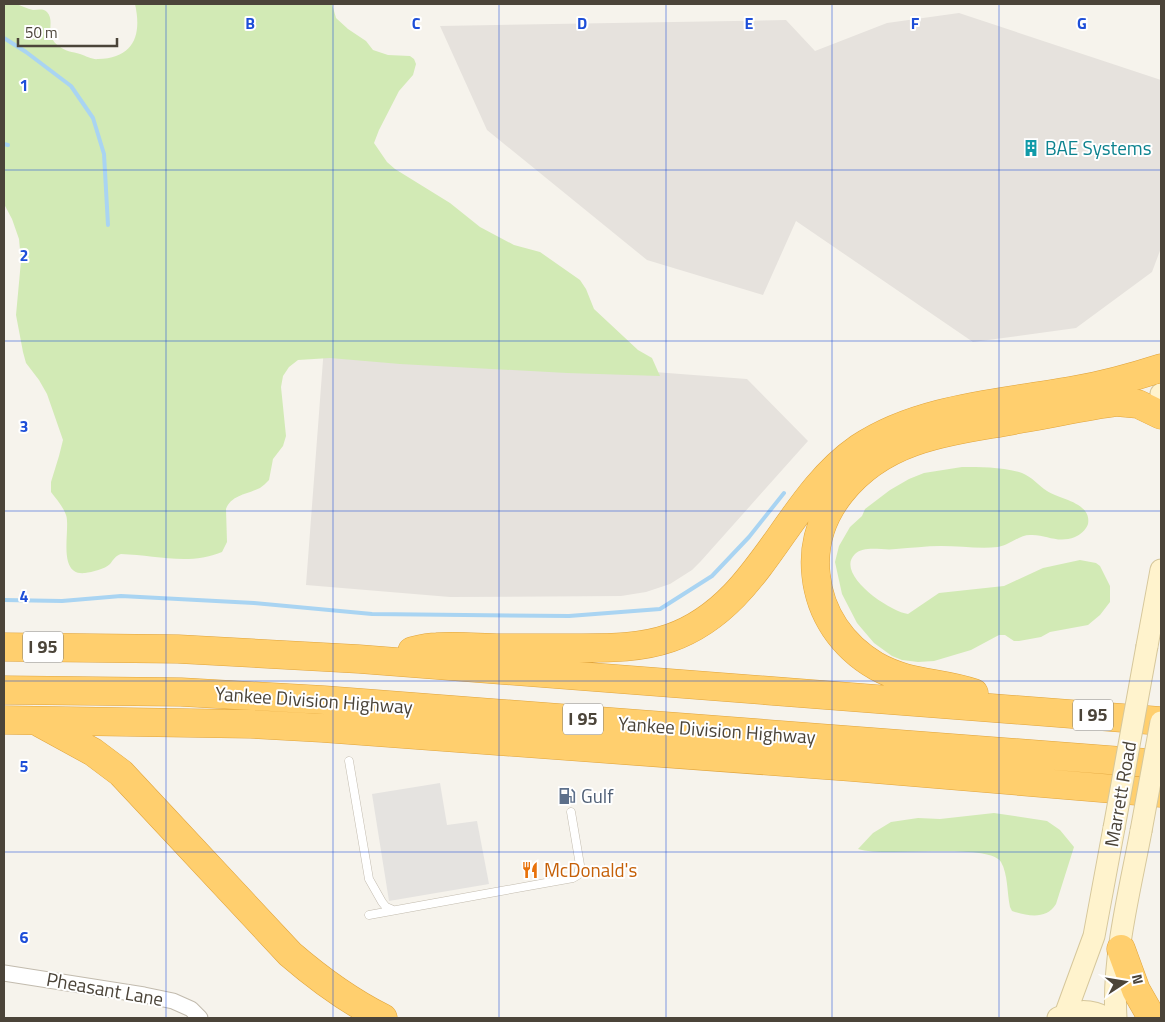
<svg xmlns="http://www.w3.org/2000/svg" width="1165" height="1022" viewBox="0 0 1165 1022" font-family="'Titillium Web',sans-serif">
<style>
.industrial{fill:#e6e2dd}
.green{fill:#d2eab5}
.parking{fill:#e5e3e0}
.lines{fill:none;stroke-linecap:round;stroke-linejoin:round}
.stream{stroke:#a9d4f2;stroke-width:4}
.service-casing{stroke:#c2bbae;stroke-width:9}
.minor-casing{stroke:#c2bbae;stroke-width:17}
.secondary-casing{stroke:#d6c79b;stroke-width:23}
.motorway-casing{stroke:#e0a43c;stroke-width:29}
.service{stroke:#fff;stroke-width:8}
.minor{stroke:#fff;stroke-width:15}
.secondary{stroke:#fff3cd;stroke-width:21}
.motorway{stroke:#ffcf6e;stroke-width:28}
.secondary-bridge-casing{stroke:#d6c79b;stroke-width:23;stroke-linecap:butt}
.secondary-bridge{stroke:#fff3cd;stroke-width:21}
.grid{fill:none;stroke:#1d4ed8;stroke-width:1;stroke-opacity:0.55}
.labels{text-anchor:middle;stroke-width:4;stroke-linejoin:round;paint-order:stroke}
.shield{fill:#fff;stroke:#817c74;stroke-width:1}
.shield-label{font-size:18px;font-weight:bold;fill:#4b4439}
.culture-label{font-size:19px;fill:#0d838f;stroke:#fff;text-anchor:start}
.street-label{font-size:19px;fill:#4b4439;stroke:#fff}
.service-label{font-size:19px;fill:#4e5e75;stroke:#fff;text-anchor:start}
.food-label{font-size:19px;fill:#c56008;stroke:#fff;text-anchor:start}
.grid-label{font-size:16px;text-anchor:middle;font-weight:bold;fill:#1d4ed8;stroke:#fff;stroke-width:4;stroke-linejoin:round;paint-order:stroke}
</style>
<rect width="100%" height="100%" fill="#f6f3ec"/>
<path class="industrial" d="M 959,13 L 1161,80 L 1161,248 L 1152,272 L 1076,328 L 973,342 L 796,221 L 763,295 L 647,260 L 487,130 L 440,26 L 786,20 L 815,51 L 887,23 Z
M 324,347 L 747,379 L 808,441 L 701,561 L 692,570 L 670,584 L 646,592 L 621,596 L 450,597 L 306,585 Z"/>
<path class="green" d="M 4,4 C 7,4 12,3 15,4 C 21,5 27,9 33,10 C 38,10 43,8 47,12 C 56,22 43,35 59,46 C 64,51 73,52 80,54 C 86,56 93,60 98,59 C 134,58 142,35 135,4 L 332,4 L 336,18 L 348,29 L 366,41 L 373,50 L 388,55 L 410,56 L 414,59 L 416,64 L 413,75 L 399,91 L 379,130 L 374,143 L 387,162 L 395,169 L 450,203 L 480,227 L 514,245 L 540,252 L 580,280 L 586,289 L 594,309 L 638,350 L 652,358 L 660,376 L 567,373 L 400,364 L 330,358 L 298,360 L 289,367 L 283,376 L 281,387 L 286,436 L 283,446 L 273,459 L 269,480 C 266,483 263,486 260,488 C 248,494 231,495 226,509 L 227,542 L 222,552 C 189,566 155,555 121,554 C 115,556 114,559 110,564 C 105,569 92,572 85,573 C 56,576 71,528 66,515 C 63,506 56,499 51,492 L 51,482 L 59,456 L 63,440 L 47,394 L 39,380 L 26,363 L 23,352 L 16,315 L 21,261 L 19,239 L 12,219 L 4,204 Z
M 962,467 C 981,467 1003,467 1022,473 C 1032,477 1038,485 1047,491 C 1058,499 1092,502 1088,524 C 1086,530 1080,535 1075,537 C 1057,544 1046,534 1030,535 C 1019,535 1010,545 998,547 C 980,549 960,546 941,546 C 926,546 911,548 896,549 C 883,551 865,545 855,554 C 834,574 890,612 908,614 L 939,593 L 1004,586 L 1043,568 L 1080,560 L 1096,563 L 1100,566 L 1110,586 L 1110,602 L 1100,615 L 1088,625 L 1050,632 L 1041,637 L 1019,641 L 1014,641 L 1005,635 L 999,635 L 971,650 L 934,661 L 918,662 L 902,660 L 892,656 L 874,643 L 857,623 L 842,594 L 835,562 L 839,546 L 850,527 L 862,516 L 865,509 L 890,490 L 909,479 L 924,473 Z
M 994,813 L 1047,821 L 1060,830 L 1074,847 L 1056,904 C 1046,920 1028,916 1012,911 L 1010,907 C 1007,893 1008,874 1001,862 C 989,842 885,858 858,849 L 873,833 L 891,822 L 918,818 L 940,819 Z"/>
<path class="parking" d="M 440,783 L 447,825 L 477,821 L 489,884 L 389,901 L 372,794 Z"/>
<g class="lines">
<path class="stream" d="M 4,38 L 26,52 L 71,86 L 93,118 L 104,154 L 108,225
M 4,144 L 8,145
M 4,600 L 62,601 L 121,596 L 254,603 L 372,614 L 569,616 L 660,609 L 712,576 L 749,537 L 784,493"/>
<g class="service-casing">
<path id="service" d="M 349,761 L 369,879 L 382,902 L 386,907 L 393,910
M 369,915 L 573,878 L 578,875 L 580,865 L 571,812"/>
</g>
<g class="minor-casing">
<path id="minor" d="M 4,973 L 144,995 L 173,1001 L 191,1009 L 200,1018"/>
</g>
<g class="secondary-casing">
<path id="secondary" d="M 1161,394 L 1161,409
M 1147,646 L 1161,570
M 1065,1015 L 1094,936 L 1114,828
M 1058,1018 C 1074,1010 1091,1009 1106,1018
M 1116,1018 C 1112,959 1130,890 1141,831"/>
</g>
<g class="motorway-casing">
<path id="motorway" d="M 4,647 L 178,649 L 359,659 L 1161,721
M 412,651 C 420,649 429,647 437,647 C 458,645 480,648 501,648 C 528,648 555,648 582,648 C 611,648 641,648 670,638 C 761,606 784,500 859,448 C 920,407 1004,403 1075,390 C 1104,385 1133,377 1161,368
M 4,690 L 181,692 L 324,700 L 1161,764
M 974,693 C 939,681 910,685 876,666 C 842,646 820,614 816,575 C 809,512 857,462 913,442 C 947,430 984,426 1020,419 C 1052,414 1084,406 1116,402 L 1138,404 L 1161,415
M 4,720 L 251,724 L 322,728 L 851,767 L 1161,793
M 40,723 L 93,752 L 121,773 L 290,954 C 319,979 349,1001 383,1018
M 1121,949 L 1136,990 L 1152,1018"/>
</g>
<use href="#service" class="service"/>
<use href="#minor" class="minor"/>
<use href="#secondary" class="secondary"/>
<use href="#motorway" class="motorway"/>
<g class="secondary-bridge-casing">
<path id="secondary-bridge" d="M 1114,828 L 1147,646
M 1141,831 L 1161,722"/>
</g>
<use href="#secondary-bridge" class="secondary-bridge"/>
</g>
<path class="grid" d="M 166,4 L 166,1018M 333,4 L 333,1018M 499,4 L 499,1018M 666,4 L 666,1018M 832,4 L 832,1018M 999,4 L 999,1018M 4,170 L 1161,170M 4,341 L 1161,341M 4,511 L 1161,511M 4,681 L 1161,681M 4,852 L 1161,852"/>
<defs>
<g id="building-bare" transform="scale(1.35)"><path d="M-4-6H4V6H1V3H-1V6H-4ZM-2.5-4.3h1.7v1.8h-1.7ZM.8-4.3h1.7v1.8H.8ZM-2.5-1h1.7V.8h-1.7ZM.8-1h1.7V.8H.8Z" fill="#0f9aa8" stroke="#fff" stroke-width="2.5" paint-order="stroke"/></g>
<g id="fuel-bare" transform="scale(1.35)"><path d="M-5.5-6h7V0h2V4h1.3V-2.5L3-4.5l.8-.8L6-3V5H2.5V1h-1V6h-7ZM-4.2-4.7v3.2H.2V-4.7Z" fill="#5c6f8a" stroke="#fff" stroke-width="2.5" paint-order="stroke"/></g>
<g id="restaurant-bare" transform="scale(1.35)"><path d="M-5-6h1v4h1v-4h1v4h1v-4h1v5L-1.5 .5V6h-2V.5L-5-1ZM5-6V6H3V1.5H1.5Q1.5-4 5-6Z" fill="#e8710a" stroke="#fff" stroke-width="2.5" paint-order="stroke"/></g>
</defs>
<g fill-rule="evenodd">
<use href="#building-bare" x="1031" y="148"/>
<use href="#fuel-bare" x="567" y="796"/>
<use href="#restaurant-bare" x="530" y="870"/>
</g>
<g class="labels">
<g class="shield">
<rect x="23" y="631.5" width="40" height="31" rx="4"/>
<rect x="1073" y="699.5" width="40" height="31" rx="4"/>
<rect x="563" y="703.5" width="40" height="31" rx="4"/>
</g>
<g class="shield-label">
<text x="43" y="653">I 95</text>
<text x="1093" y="721">I 95</text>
<text x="583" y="725">I 95</text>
</g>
<g class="culture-label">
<text x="1045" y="155">BAE Systems</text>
</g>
<g class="street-label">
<text transform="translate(314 700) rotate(4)" y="7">Yankee Division Highway</text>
<text transform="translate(717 730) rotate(4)" y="7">Yankee Division Highway</text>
<text transform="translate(1120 794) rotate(-80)" y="7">Marrett Road</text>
<text transform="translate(105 989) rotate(10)" y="7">Pheasant Lane</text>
</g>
<g class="service-label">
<text x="581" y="803">Gulf</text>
</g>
<g class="food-label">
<text x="544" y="877">McDonald's</text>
</g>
</g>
<g class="grid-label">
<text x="250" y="29">B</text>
<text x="416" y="29">C</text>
<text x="582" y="29">D</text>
<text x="749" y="29">E</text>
<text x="915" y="29">F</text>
<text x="1082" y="29">G</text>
<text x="24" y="91">1</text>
<text x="24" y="261">2</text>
<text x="24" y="432">3</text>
<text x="24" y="602">4</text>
<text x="24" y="772">5</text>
<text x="24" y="943">6</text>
</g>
<rect width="1165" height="1022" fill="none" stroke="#4b4439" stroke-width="10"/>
<g transform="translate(1125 982) rotate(78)" stroke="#ffffff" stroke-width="4" paint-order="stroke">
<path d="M0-4L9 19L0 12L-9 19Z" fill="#4b4439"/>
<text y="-8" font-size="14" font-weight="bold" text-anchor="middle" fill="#4b4439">N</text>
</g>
<path d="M18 38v8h99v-8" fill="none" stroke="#4b4439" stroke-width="2.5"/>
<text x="25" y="38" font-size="15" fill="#4b4439" stroke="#ffffff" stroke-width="4" paint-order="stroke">50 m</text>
</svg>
